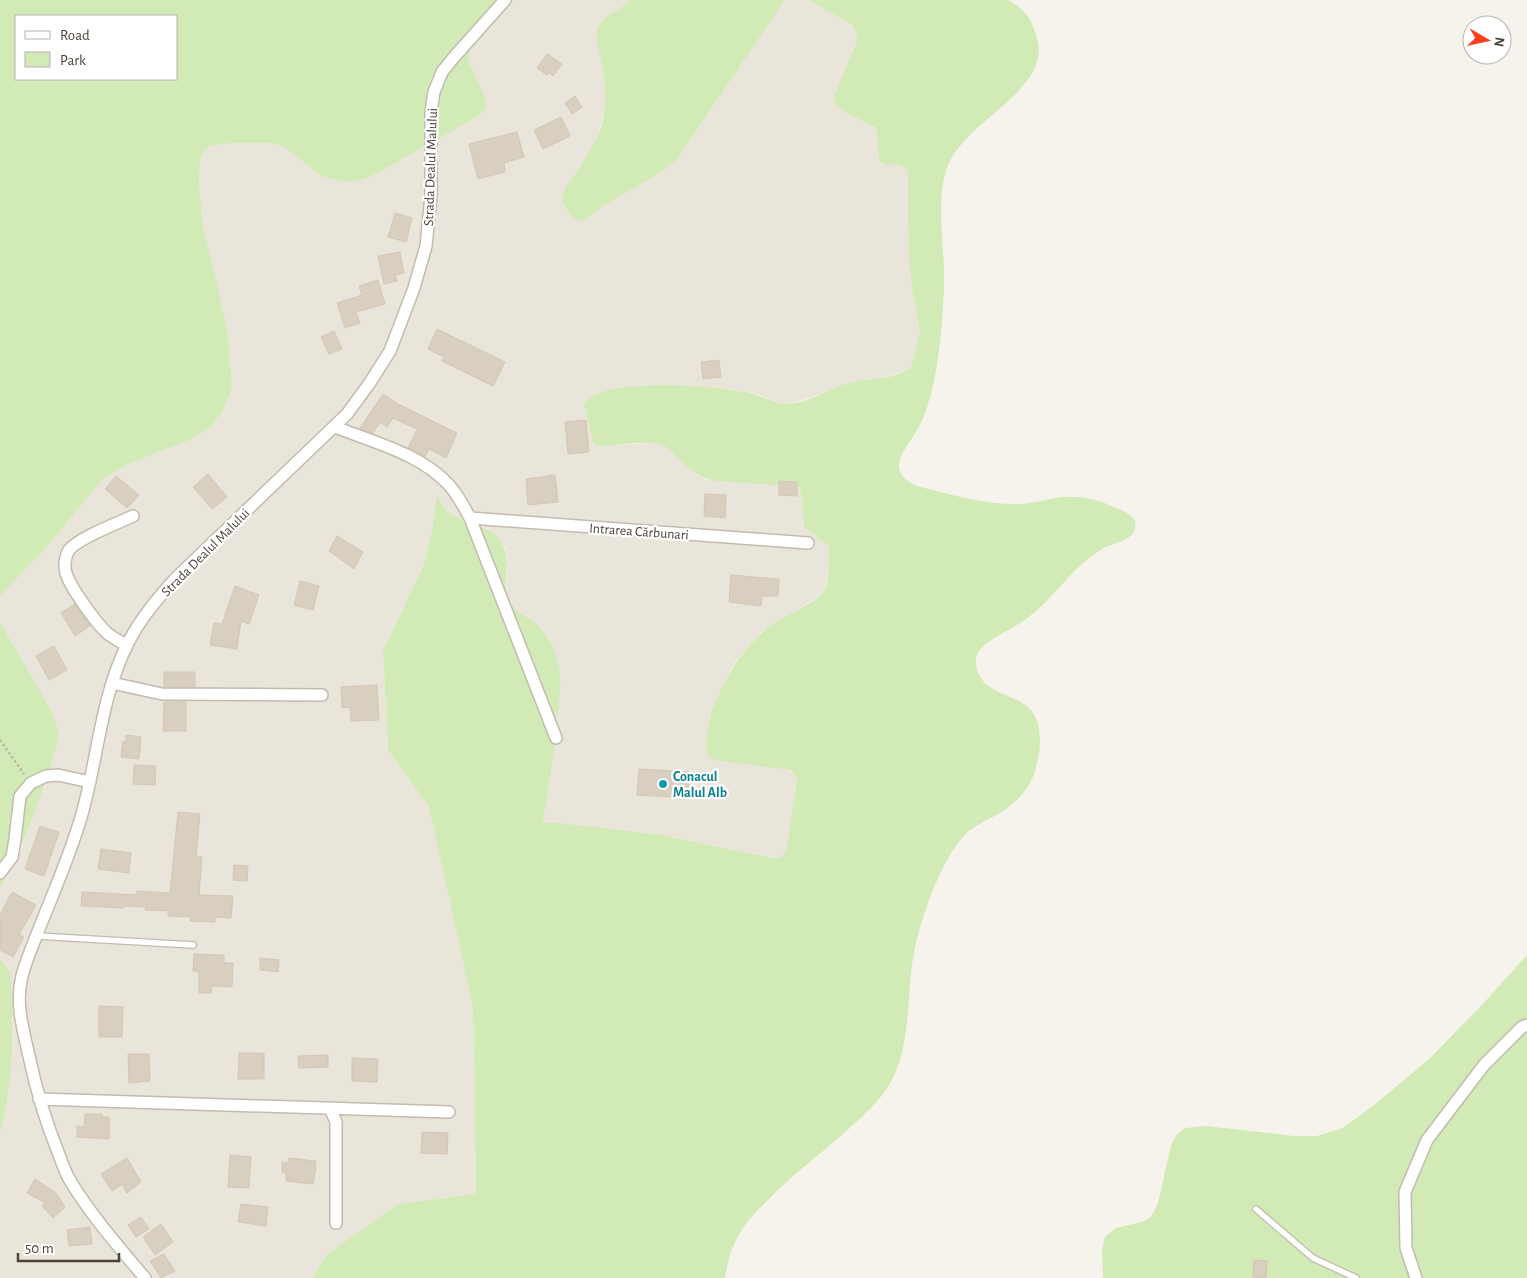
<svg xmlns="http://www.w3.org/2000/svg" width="1527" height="1278" viewBox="0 0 1527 1278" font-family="'Alegreya Sans',sans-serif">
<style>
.residential{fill:#eae5da}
.green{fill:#d2eab5;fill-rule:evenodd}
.building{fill:#d8cfc1;stroke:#d3c7b4}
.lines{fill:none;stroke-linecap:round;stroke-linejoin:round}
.service-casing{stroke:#c2bbae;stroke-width:8}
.minor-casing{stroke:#c2bbae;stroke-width:14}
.path{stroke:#c4b79f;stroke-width:2.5;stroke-dasharray:2.5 2.5;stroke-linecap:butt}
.service{stroke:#fff;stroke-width:5.5}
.minor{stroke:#fff;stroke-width:11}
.culture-dot{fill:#0f9aa8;stroke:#fff;stroke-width:2}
.labels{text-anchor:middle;stroke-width:4.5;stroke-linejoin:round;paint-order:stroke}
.street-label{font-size:14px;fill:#4b4439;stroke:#fff}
.culture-label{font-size:14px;font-weight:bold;fill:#0d838f;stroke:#fff;text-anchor:start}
</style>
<rect width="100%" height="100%" fill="#f6f3ec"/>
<path class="residential" d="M 514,0 L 630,0 L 626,4 L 610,14 L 598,43 L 605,77 L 606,102 L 604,115 L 597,136 L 588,153 L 564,190 L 562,197 L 583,221 L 608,203 L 652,178 L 675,162 L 785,0 L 808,0 L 851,24 L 856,29 L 858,36 L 856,44 L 834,95 L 843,111 L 873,127 L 877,133 L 879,163 L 885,165 L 898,163 L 904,166 L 908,170 L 913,295 L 920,332 L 911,367 L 905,371 L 885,377 L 849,383 L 806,399 L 788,404 L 780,403 L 757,394 L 743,391 L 719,388 L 679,386 L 636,386 L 584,405 L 604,446 L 652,443 L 662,445 L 668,449 L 696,474 L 705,479 L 715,481 L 800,487 L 804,527 L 829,546 L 827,583 L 824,591 L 816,598 L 761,632 L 753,641 L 734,664 L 718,696 L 709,720 L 795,775 L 797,780 L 786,853 L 780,858 L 773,858 L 661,835 L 596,827 L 543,823 L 558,713 L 550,641 L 532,620 L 515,609 L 510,602 L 507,593 L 507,557 L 505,546 L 488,529 L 452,515 L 445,509 L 437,496 L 433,526 L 423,567 L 383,651 L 388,750 L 429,807 L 473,1008 L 476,1194 L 398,1204 L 326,1255 L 313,1278 L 0,1278 L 0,1133 L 5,1113 L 10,1078 L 12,1052 L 12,993 L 10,973 L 4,963 L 0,960 L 0,887 L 7,878 L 20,852 L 46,776 L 51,710 L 0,622 L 0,596 L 45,549 L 103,479 L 128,464 L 190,440 L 211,427 L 223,410 L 232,389 L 212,266 L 203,227 L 199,181 L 201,155 L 210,146 L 233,143 L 272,143 L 284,147 L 321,176 L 340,181 L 357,181 L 374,175 L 444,136 L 478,116 L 468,58 L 470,51 Z"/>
<path class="green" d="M 0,0 L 514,0 L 470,51 L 468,58 L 470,66 L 486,99 L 486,105 L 484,111 L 478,116 L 444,136 L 374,175 L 357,181 L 340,181 L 321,176 L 284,147 L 272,143 L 233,143 L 210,146 L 201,155 L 199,181 L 203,227 L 223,311 L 229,344 L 232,389 L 223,410 L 211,427 L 190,440 L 128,464 L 103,479 L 45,549 L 0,596 ZM 16,16 L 176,16 L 176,79 L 16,79 Z
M 630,0 L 785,0 L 675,162 L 652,178 L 608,203 L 583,221 C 575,221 572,217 568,211 C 565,207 561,203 562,197 C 563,188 572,178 577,171 C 586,157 595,142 601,127 C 609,104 605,81 601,58 C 599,50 596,40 597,31 C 601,15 620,11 630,0 Z
M 808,0 L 1008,0 C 1023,8 1030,16 1035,32 C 1038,40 1040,50 1038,58 C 1030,98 965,125 948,165 C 934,200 946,252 944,289 C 942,329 939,372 926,411 C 923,419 919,427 914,435 C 909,444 899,455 899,466 C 899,472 903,478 908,481 C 914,486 925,488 933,490 C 959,497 984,503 1011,504 C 1030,505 1045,499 1063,497 C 1084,495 1105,502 1123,511 C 1131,515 1139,520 1134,531 C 1130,541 1113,543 1104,548 C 1072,565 1055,599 1026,619 C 1014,628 982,641 977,655 C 975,661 976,667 978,672 C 987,697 1020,693 1033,713 C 1044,729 1040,757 1034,774 C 1027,794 1011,807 993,817 C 985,821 977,825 970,830 C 956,842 948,858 940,874 C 928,899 918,930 913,958 C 906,1001 912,1047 888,1087 C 878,1102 865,1114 852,1126 C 821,1154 788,1178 760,1208 C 751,1217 744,1225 738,1236 C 731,1249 727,1264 725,1278 L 313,1278 L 326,1255 L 398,1204 L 476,1194 L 473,1008 L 429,807 L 388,750 L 383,651 L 423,567 L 433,526 L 437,495 C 441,502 444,509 450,513 C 466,525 488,524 500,540 C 514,558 500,583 510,602 C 515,611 523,614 530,619 C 538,625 546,634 550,642 C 555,652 559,664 560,675 C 561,692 558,711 556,728 C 553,760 548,791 543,822 L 596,827 L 661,835 L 773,858 L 780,858 L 786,852 L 797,780 L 795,775 L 790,770 L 715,760 L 707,755 C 700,714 739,646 773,624 C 784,616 817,602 824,591 C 830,582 828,557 829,546 L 804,527 L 800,487 L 715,481 C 698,478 689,468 676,457 C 672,452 667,447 661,445 C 643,439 617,447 598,446 L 594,443 L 584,405 C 598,376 715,386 745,392 C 759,394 775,404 788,404 C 809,403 829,388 849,383 C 869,377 893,381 911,367 L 920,332 L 913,295 L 910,267 L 908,219 L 908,171 C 897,159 891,169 879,162 L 877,133 L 874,127 L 843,111 L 835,105 L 834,95 L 856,44 C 858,35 857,31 851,24 Z
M 0,622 L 51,710 C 54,719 58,727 58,736 C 57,756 13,876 0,887 Z
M 1527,955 L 1527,1278 L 1103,1278 L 1102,1250 L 1105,1237 L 1116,1228 L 1142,1222 L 1151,1217 L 1158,1203 L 1171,1145 L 1177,1134 L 1185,1128 L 1206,1126 L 1294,1136 L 1317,1136 L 1343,1128 L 1378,1102 L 1429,1059 L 1481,1006 Z
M 0,960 L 4,963 L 10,973 L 12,993 L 12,1052 L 10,1078 L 5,1113 L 0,1133 Z"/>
<path class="building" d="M 547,54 L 562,64 L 553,76 L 549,73 L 547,75 L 537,68 Z
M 575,96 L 582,107 L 572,114 L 565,103 Z
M 561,117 L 570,136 L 543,149 L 534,130 Z
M 517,132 L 524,157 L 504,163 L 505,172 L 478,179 L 469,144 Z
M 395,213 L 412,218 L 406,242 L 388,237 Z
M 400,252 L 404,273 L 395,275 L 397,281 L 384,284 L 378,256 Z
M 378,280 L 385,304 L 356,312 L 360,323 L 345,328 L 337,303 L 362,295 L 359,286 Z
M 437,329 L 505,362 L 493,386 L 442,361 L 444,357 L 428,349 Z
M 334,331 L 342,349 L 329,354 L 321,337 Z
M 719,360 L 721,377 L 703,379 L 701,362 Z
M 383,394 L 398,404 L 457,433 L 446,458 L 429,449 L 425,457 L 408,448 L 417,429 L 393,418 L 387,427 L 380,422 L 373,433 L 360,428 Z
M 586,420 L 589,452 L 568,454 L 565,422 Z
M 208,474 L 227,497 L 212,509 L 193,487 Z
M 555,475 L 558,502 L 528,505 L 526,479 Z
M 116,476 L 139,495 L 127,508 L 105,489 Z
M 779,481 L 797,482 L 797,496 L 779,495 Z
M 705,494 L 726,495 L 725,518 L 704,516 Z
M 337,536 L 363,552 L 354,569 L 329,551 Z
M 731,575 L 779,579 L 778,596 L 762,596 L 761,606 L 729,602 Z
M 300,581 L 319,586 L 313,610 L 294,605 Z
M 235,586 L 259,595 L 249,624 L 241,621 L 237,649 L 210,645 L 214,623 L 222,624 Z
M 75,604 L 90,626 L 75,636 L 61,613 Z
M 54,646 L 67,670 L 49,680 L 36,656 Z
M 164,672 L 195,672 L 195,687 L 164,687 Z
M 377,685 L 379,720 L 351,721 L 350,707 L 342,708 L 341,687 Z
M 164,702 L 186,702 L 186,731 L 163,731 Z
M 126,735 L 141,737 L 139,759 L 121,757 L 123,741 L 126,742 Z
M 134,765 L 156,766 L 155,785 L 133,784 Z
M 639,769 L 689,772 L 688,798 L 637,795 Z
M 178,812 L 200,814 L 196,857 L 202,857 L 199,895 L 233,896 L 231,918 L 215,917 L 215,922 L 190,921 L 191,917 L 168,916 L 168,911 L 145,910 L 146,907 L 124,906 L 124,908 L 81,906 L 82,892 L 137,895 L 137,891 L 170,893 Z
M 40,826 L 59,832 L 44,876 L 25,869 Z
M 101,849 L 131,853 L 129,873 L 98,869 Z
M 234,865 L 248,866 L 247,881 L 233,880 Z
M 12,892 L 36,905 L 19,935 L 24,937 L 13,957 L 0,950 L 0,915 Z
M 194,954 L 224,955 L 224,963 L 233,963 L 232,987 L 212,986 L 211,993 L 199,993 L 199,972 L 193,971 Z
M 260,958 L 279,960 L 278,972 L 260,970 Z
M 99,1006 L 123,1007 L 122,1037 L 99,1037 Z
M 239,1053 L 264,1053 L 264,1079 L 238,1079 Z
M 128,1054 L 149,1054 L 150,1081 L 129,1083 Z
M 328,1055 L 328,1067 L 299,1068 L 298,1056 Z
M 352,1058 L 378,1059 L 377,1082 L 352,1081 Z
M 85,1114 L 102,1114 L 102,1117 L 109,1117 L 109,1139 L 77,1137 L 77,1126 L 84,1127 Z
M 422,1132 L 448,1133 L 447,1154 L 421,1153 Z
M 230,1155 L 251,1157 L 249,1188 L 228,1187 Z
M 127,1158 L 141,1182 L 127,1193 L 122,1184 L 112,1191 L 101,1174 Z
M 289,1158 L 316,1161 L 315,1167 L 316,1167 L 313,1184 L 286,1181 L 286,1173 L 282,1172 L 282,1162 L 288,1163 Z
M 35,1179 L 56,1193 L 65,1207 L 53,1218 L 42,1206 L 46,1203 L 27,1193 Z
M 241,1204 L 268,1207 L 266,1226 L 238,1222 Z
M 141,1217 L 149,1229 L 136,1237 L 128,1225 Z
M 161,1224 L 173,1242 L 155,1255 L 143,1237 Z
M 90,1227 L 92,1244 L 69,1246 L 67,1230 Z
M 164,1254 L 175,1271 L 161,1278 L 150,1261 Z
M 1254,1260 L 1267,1261 L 1266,1278 L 1253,1278 Z"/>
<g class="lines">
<g class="service-casing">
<path id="service" d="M 37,936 L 193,945
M 1256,1209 L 1313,1258 L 1356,1278"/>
</g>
<g class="minor-casing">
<path id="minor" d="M 335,427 C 373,442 421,454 449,485 C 458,495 464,507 470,518 L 556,738
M 470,518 L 808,543
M 127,646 C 120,641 113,638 107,633 C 96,623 70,587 66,573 C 64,566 65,556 69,550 C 78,538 118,523 133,516
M 112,683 L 162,694 L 322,695
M 0,873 L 12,857 L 15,839 L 20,796 L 31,783 L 46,776 L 58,775 L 90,782
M 39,1099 L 449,1112
M 330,1108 L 336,1122 L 336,1223
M 145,1278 C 118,1246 89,1213 68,1177 C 64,1169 61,1160 58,1152 C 45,1120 36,1089 29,1056 C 23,1029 15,1003 22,976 C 26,960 33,945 39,929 C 54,891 71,853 82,814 C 98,757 101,696 128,643 C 140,619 158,598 176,578 L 347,414 L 369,384 L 390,351 L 414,288 L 426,246 L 431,196 L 431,112 L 434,92 L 442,72 L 455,56 L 505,0
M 1416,1278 L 1406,1248 L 1405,1192 L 1427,1140 L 1484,1065 L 1522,1027 L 1527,1025"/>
</g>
<path class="path" d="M 0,740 L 24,774"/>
<use href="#service" class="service"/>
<use href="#minor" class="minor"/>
</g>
<circle class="culture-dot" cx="663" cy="784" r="5"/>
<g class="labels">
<g class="street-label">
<text transform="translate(430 167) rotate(-88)" y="5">Strada Dealul Malului</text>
<text transform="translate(639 531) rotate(4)" y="5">Intrarea Cărbunari</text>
<text transform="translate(205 552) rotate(-45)" y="5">Strada Dealul Malului</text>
</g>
<g class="culture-label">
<text x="673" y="781">Conacul<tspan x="673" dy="16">Malul Alb</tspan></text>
</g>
</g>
<rect x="15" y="15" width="162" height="65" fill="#ffffff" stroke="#b7b4b0"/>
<rect x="25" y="31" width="25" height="8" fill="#ffffff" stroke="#b7b4b0"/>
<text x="60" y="40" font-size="15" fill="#4b4439">Road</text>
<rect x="25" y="52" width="25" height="15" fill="#d2eab5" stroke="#b7b4b0"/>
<text x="60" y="65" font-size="15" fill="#4b4439">Park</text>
<g transform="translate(1487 40) rotate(99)"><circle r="24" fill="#ffffff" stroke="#b7b4b0"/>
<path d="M0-4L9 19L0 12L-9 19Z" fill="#fc3f1d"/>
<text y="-8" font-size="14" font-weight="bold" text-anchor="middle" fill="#4b4439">N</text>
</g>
<path d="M18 1253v8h101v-8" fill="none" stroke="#4b4439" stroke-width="2.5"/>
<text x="25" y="1253" font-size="15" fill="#4b4439" stroke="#ffffff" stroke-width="4" paint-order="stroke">50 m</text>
</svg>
